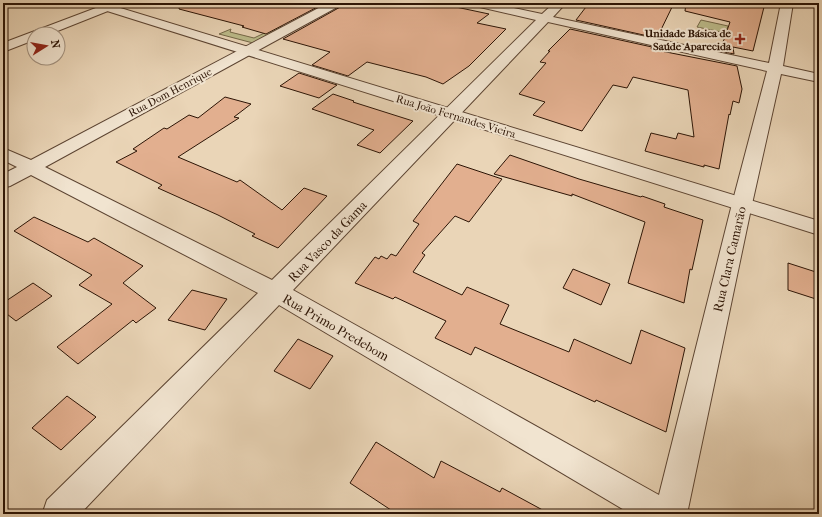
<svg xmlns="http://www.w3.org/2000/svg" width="822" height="517" viewBox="0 0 822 517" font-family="'IM FELL French Canon',serif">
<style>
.green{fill:#bcbc8b;stroke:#746848}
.building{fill:#e2af8f;stroke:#2c1405}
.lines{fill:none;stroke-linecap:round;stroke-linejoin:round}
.minor-casing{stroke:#5c4432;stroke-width:2}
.tertiary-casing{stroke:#5c4432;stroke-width:2}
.minor{fill:#f1e4d0;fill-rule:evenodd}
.tertiary{fill:#f1e4d0;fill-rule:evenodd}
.poi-dot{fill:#8f2418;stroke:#f1e4d0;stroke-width:1.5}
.labels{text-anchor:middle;stroke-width:4;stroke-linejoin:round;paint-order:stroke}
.far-poi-label{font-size:11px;font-weight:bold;fill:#2c1405;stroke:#f1e4d0;text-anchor:end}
.far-street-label{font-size:11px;fill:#2c1405;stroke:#f1e4d0}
.street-label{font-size:13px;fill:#2c1405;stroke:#f1e4d0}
</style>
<rect width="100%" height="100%" fill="#ead5b7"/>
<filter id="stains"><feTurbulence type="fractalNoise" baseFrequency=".005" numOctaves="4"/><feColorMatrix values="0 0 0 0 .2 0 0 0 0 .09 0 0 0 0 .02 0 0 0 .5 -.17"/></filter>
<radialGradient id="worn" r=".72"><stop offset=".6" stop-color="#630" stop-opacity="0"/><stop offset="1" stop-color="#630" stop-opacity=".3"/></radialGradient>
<path class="green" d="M 701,20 L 728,26 L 726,33 L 697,27 Z
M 279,26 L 282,27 L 253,43 L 219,34 L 231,29 L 230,32 L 254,38 Z"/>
<path class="building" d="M 180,3 L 325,3 L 266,34 L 242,27 L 244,26 L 179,9 Z
M 344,3 L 437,3 L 489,14 L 477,23 L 506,29 L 469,66 L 443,84 L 426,77 L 367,62 L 348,76 L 312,65 L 330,52 L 283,39 L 342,6 Z
M 589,3 L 674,3 L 657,38 L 576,20 Z
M 686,3 L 765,3 L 753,51 L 733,47 L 734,54 L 720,51 L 730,22 L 685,11 Z
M 570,29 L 652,47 L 651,49 L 737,66 L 742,89 L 739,103 L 733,101 L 730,115 L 729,114 L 719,169 L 704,165 L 704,167 L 645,151 L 651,133 L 676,139 L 678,133 L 694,137 L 688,90 L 633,77 L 627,88 L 613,85 L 582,131 L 533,115 L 545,102 L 519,94 L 546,63 L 540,62 L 550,51 L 548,51 Z
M 299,73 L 337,85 L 319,98 L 280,86 Z
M 333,94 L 354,101 L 353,102 L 413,121 L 380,153 L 357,145 L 374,130 L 312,109 Z
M 225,97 L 251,104 L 234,117 L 239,118 L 178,157 L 237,182 L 240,180 L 282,210 L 304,188 L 327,196 L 278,248 L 252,236 L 255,234 L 218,215 L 158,188 L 162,185 L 116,162 L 137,151 L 133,149 L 164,128 L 167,129 L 189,115 L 198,118 Z
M 510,155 L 579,179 L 641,197 L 642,196 L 665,204 L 664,207 L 703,220 L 692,270 L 690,269 L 684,303 L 628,283 L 645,222 L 572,194 L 572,196 L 494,174 Z
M 457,164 L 502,179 L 469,222 L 455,216 L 422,253 L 425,255 L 413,272 L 462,295 L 467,287 L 509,305 L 500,324 L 569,352 L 574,339 L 631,364 L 641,330 L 685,348 L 666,432 L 596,400 L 595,402 L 475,347 L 471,355 L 435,338 L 446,321 L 395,297 L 393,299 L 355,283 L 375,257 L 379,259 L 381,256 L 387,259 L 391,254 L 396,256 L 419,224 L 413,221 Z
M 34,217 L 88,242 L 94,238 L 143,266 L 123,283 L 156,308 L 136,323 L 133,320 L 78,364 L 57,347 L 112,304 L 79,285 L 92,275 L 14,231 Z
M 788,263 L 819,273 L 819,300 L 788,290 Z
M 573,269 L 610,284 L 601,305 L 563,288 Z
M 33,283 L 52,296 L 16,321 L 3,311 L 3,303 Z
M 192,290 L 227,299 L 205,330 L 168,320 Z
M 298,339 L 333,356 L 310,389 L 274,371 Z
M 67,396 L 96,417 L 61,450 L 32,428 Z
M 376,442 L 434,478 L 441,461 L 500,492 L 502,488 L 550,514 L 397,514 L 350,483 Z"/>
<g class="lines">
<g class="minor-casing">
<path id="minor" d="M 109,3 L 125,3 L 123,5 L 50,34 L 34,34 L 34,40 L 3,52 L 3,43 Z
M 328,3 L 343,3 L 341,5 L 45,167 L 272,280 L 536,20 L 471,5 L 469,3 L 491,3 L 542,14 L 554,3 L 566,3 L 553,17 L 769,63 L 781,3 L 793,3 L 783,66 L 819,74 L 819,82 L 781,74 L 752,204 L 687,514 L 631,514 L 279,305 L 80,514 L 43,514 L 43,512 L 47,500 L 258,293 L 31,175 L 10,186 L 3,188 L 3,174 L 17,167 L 3,160 L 3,148 L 31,160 ZM 548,22 L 767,71 L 732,204 L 659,495 L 293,290 Z"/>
</g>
<g class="tertiary-casing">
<path id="tertiary" d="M 86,3 L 104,3 L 819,221 L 819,235 L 88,5 Z"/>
</g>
<use href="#minor" class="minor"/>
<use href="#tertiary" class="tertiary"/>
</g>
<path class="poi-dot" d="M738 33h4v4h4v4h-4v4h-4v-4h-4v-4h4z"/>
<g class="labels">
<g class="far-poi-label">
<text x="731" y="37">Unidade Básica de<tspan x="731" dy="13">Saúde Aparecida</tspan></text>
</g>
<g class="far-street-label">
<text transform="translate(170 92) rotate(-28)" y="4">Rua Dom Henrique</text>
<text transform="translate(456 116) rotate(17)" y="4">Rua João Fernandes Vieira</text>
</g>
<g class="street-label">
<text transform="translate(327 241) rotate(-46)" y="5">Rua Vasco da Gama</text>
<text transform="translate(729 259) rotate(-77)" y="5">Rua Clara Camarão</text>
<text transform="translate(336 327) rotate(30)" y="5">Rua Primo Predebom</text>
</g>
</g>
<rect width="822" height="517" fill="none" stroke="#ead5b7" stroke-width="16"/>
<rect x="4" y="4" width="814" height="509" fill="none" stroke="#2c1405" stroke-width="2"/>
<rect x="8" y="8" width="806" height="501" fill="none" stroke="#2c1405"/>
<g transform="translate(46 46) rotate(79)"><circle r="19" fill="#f1e4d0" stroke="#a2917f"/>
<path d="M0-3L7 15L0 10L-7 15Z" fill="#8f2418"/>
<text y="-6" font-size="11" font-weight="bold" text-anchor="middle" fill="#2c1405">N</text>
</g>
<rect width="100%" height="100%" filter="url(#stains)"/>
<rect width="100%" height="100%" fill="url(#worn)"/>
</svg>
